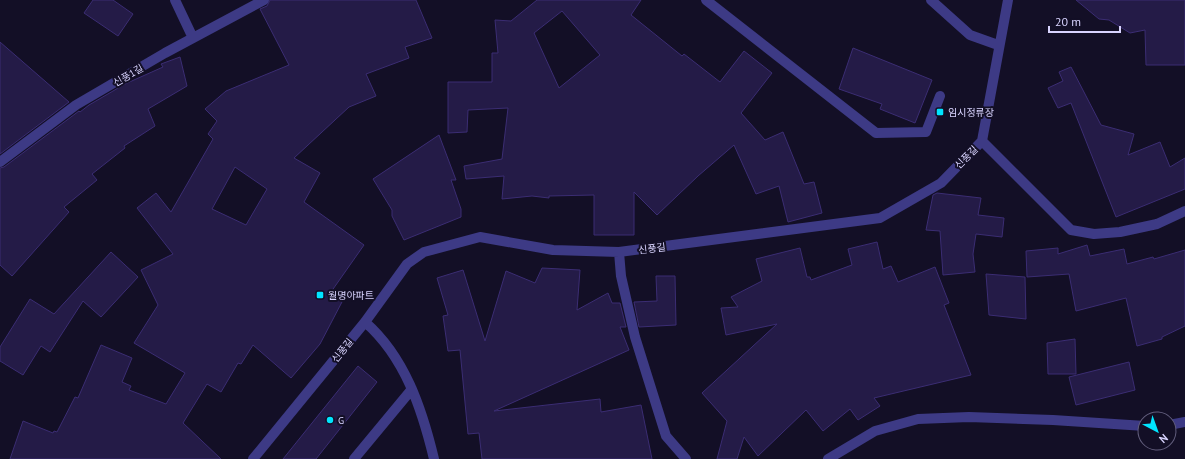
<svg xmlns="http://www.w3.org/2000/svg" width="1185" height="459" viewBox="0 0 1185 459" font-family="'PT Sans','Noto Sans KR',sans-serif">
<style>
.building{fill:#241b47;stroke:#3b2d73;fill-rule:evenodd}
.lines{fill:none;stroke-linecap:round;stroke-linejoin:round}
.lane{stroke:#3d3a85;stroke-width:10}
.poi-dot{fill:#00e5ff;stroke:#130f26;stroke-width:1.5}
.labels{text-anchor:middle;stroke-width:4;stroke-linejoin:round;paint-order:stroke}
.street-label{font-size:10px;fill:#d9d4ff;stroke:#130f26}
.poi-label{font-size:10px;fill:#d9d4ff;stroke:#130f26;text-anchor:start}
</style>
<rect width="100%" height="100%" fill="#130f26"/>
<path class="building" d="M 93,0 L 113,0 L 133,14 L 118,36 L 84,13 Z
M 270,0 L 416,0 L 432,38 L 405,47 L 409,58 L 366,74 L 376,96 L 349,107 L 294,158 L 320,173 L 304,202 L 364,245 L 331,292 L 343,300 L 320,344 L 291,378 L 253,345 L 241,364 L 238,363 L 221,392 L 207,384 L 183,423 L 221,459 L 10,459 L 23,421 L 53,433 L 54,431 L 57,432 L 75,397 L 78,398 L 101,345 L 132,358 L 122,382 L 131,386 L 129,390 L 166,404 L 185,373 L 134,343 L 158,305 L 141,270 L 173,254 L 137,208 L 156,193 L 171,212 L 213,139 L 208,134 L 217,121 L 205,109 L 226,91 L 289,65 L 260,9 L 267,6 ZM 235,167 L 267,189 L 246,225 L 212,209 Z
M 537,0 L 641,0 L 631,15 L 682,56 L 684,54 L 720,82 L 744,51 L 772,73 L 741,113 L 765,140 L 783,132 L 804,184 L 814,182 L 822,213 L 788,222 L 779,186 L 756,194 L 734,145 L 698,176 L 657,215 L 634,192 L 634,235 L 594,235 L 594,195 L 549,196 L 549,198 L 532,196 L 502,199 L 504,176 L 466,179 L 464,166 L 502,159 L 508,108 L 468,110 L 467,132 L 448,133 L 448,82 L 492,82 L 492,53 L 498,53 L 495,20 L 511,21 ZM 562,11 L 600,55 L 559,88 L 534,33 Z
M 1076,0 L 1185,0 L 1185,65 L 1146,65 L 1145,30 L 1130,33 L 1109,20 L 1099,19 Z
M 0,42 L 69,102 L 0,154 Z
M 853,48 L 932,80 L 915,123 L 880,109 L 882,104 L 839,89 Z
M 180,57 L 187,86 L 148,109 L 155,126 L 124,146 L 125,148 L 92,174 L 97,180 L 64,207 L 69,212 L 12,276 L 0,265 L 0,168 L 4,167 L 79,111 L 80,112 L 89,105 L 125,84 L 163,67 L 161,64 Z
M 1071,67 L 1101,125 L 1134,134 L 1128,155 L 1160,142 L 1170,167 L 1185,158 L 1185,189 L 1116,217 L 1071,103 L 1058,108 L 1048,88 L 1063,81 L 1059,72 Z
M 439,135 L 456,180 L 451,180 L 461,209 L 461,217 L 404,240 L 392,216 L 392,210 L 373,179 Z
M 937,193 L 981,198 L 978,215 L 1004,218 L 1002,237 L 976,234 L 973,254 L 975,272 L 943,275 L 940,231 L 926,230 L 933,195 Z
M 877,242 L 883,269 L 891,266 L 898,282 L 935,267 L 949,303 L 944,305 L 971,375 L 874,398 L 880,406 L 858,420 L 850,409 L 823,431 L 806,410 L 758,456 L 744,437 L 737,459 L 717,459 L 727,421 L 702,393 L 777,324 L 726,335 L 721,308 L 738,307 L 731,297 L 762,281 L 756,259 L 800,248 L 807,277 L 810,277 L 811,280 L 852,265 L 848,249 Z
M 1087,245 L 1090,256 L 1124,249 L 1127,264 L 1153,257 L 1154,259 L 1185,250 L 1185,326 L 1162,337 L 1162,339 L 1137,346 L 1126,298 L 1076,311 L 1069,274 L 1027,277 L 1026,251 L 1058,248 L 1058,254 Z
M 111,252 L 138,277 L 101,317 L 83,301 L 50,352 L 41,346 L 23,375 L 0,361 L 0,347 L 30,299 L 54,314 Z
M 542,268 L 580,270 L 577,310 L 608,293 L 612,303 L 620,303 L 626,327 L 620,327 L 629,350 L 494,411 L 600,399 L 601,412 L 641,405 L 652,459 L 482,459 L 479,433 L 468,434 L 460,350 L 448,351 L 443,316 L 448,315 L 437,278 L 463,270 L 485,341 L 506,271 L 535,283 Z
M 986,274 L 1025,277 L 1026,319 L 989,315 Z
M 656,276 L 675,276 L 676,325 L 639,327 L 634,302 L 657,301 Z
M 1075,339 L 1076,374 L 1048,374 L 1047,343 Z
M 1129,362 L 1135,390 L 1076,405 L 1069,377 Z
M 358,366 L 377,382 L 316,459 L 283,459 Z"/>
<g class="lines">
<path class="lane" d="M 175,0 L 193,38
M 706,0 L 876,133 L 926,132 L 940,96
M 931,0 L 970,35 L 998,45
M 982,141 L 1071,230 L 1094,234 L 1120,232 L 1157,224 L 1185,211
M 0,162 L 76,105 L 165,53 L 264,0
M 619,252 L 621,276 L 635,337 L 645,369 L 666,436 L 686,459
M 365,322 C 405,357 422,409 434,459
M 1169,425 L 1185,422
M 253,459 L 365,322 L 407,264 L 424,252 L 480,237 L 553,250 L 619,252 L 880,218 L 941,183 L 982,141 L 1008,0
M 354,459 L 412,389
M 828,459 L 875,431 L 918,419 L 969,417 L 1053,420 L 1145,426"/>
</g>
<g class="poi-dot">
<rect x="936" y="108" width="8" height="8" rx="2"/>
<rect x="316" y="291" width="8" height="8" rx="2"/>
<circle cx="330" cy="420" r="4"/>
</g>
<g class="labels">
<g class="street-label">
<text transform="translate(128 75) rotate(-30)" y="4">신풍1길</text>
<text transform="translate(966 157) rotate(-45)" y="4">신풍길</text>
<text transform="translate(652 248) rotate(-7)" y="4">신풍길</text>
<text transform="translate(342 350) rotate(-51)" y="4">신풍길</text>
</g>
<g class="poi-label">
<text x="948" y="116">임시정류장</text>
<text x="328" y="299">월명아파트</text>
<text x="338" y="424">G</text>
</g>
</g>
<g transform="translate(1157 431) rotate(139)"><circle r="19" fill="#130f26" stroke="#625e7d"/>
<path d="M0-3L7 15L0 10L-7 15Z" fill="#00e5ff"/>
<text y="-6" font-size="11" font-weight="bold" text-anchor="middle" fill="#d9d4ff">N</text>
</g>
<path d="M1049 26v6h71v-6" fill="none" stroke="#d9d4ff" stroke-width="2"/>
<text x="1055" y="26" font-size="12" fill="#d9d4ff" stroke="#130f26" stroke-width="3" paint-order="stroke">20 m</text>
</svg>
